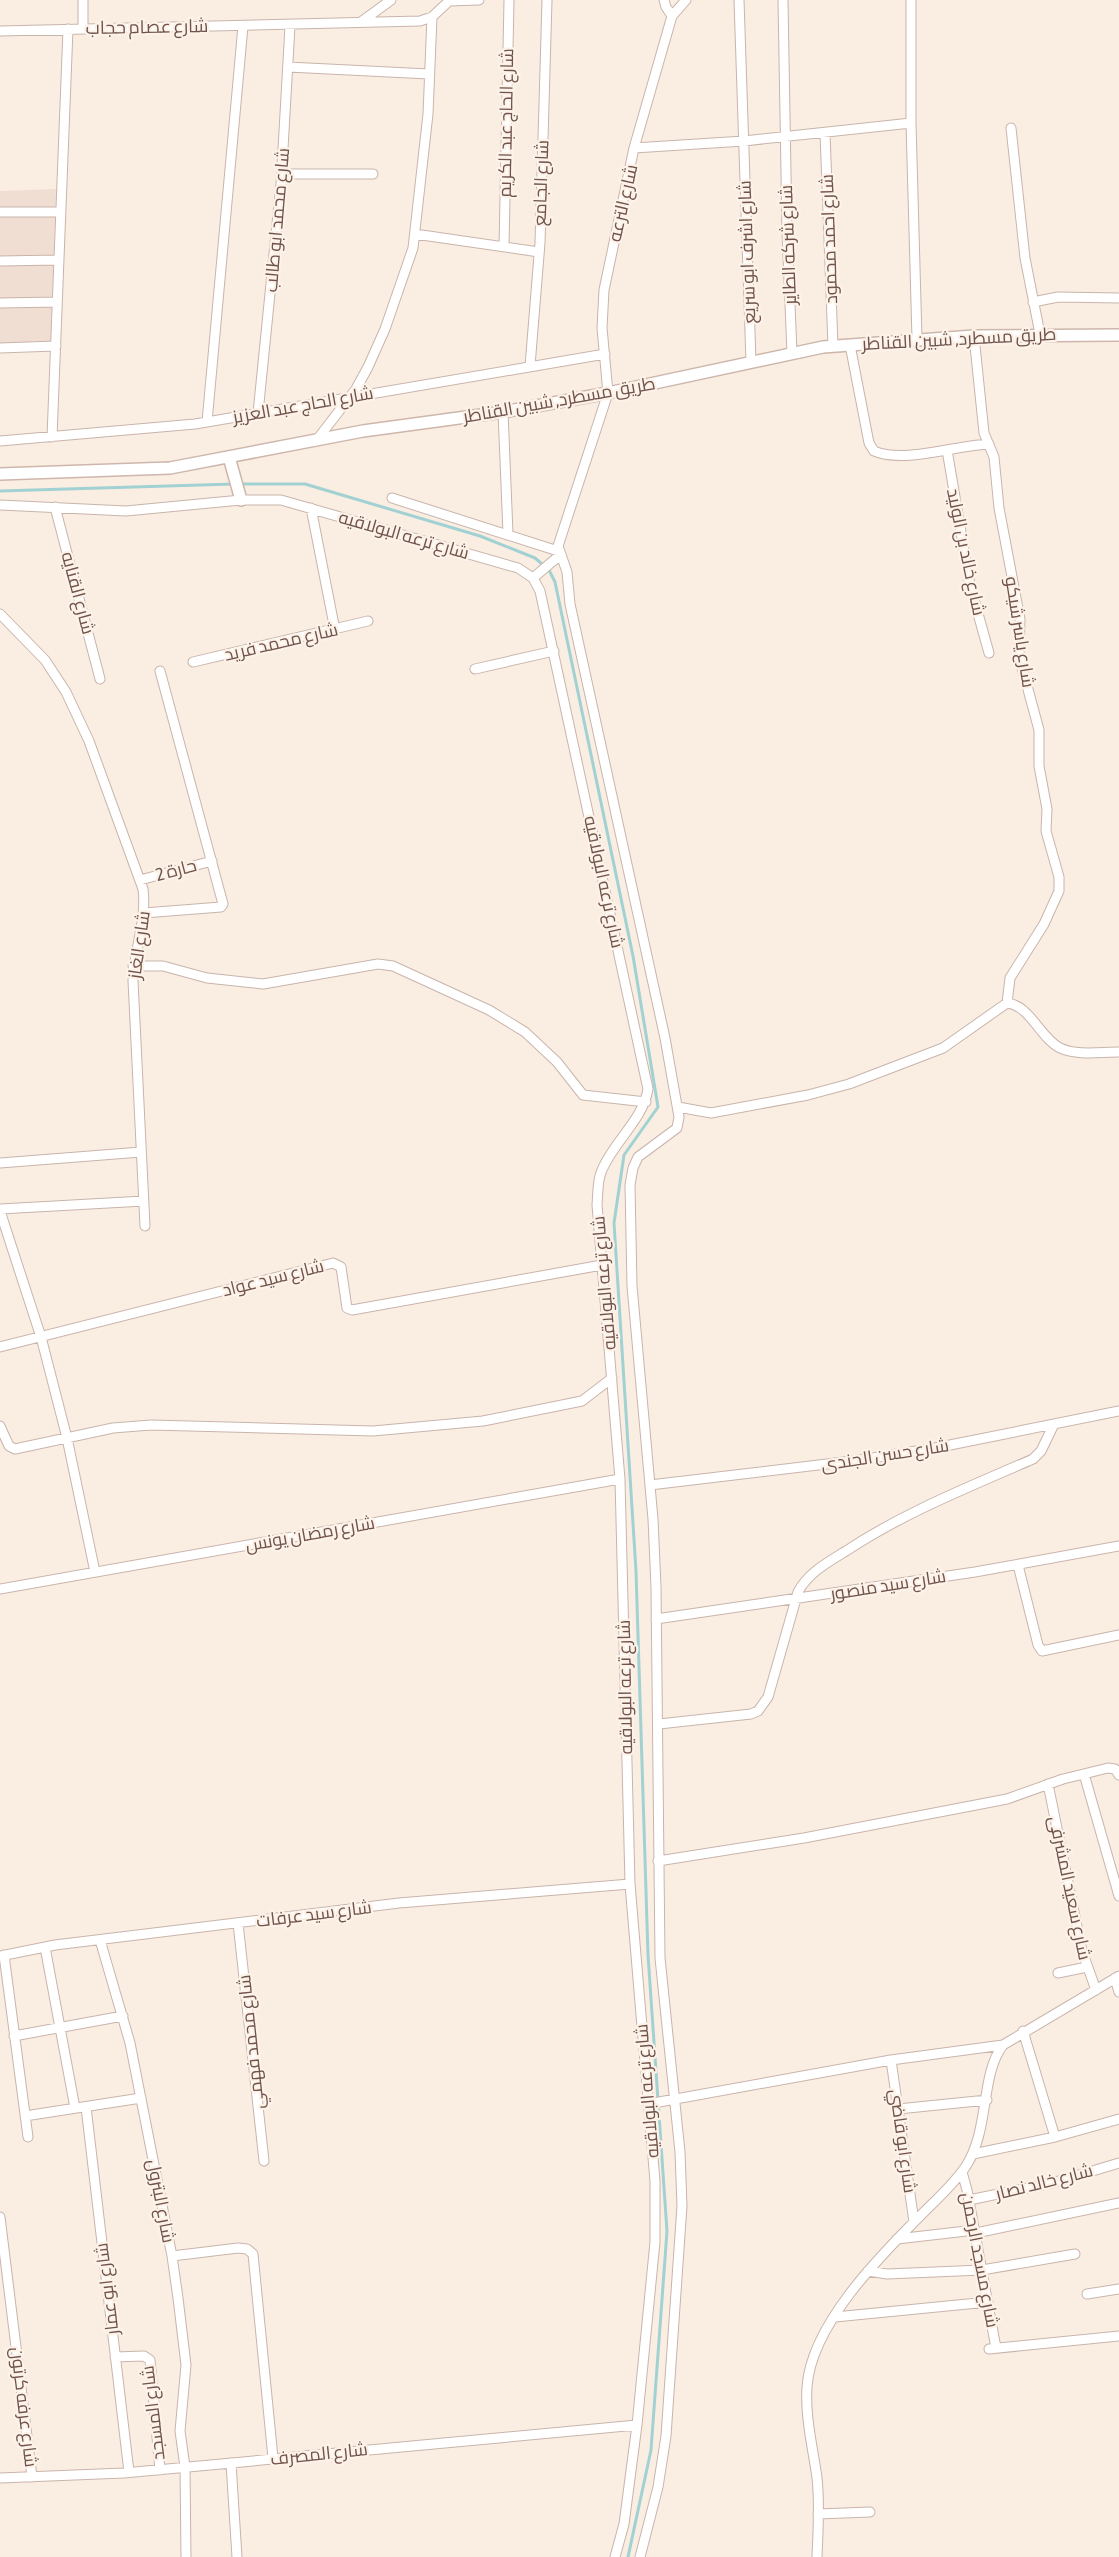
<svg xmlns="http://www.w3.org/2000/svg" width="1119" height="2557" viewBox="0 0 1119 2557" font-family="'Asap Condensed',Cairo,sans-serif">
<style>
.residential{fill:#f0ded2}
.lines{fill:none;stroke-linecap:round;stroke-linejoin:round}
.stream{stroke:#a1d1d2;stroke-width:3}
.street-casing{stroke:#c9b4ab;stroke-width:11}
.secondary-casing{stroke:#ceb6ab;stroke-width:14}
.street{stroke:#fff;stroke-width:9}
.secondary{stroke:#fff;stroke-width:11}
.labels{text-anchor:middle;stroke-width:4.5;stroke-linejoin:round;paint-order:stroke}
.street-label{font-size:18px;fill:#6f534c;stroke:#fdf2e8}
</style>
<rect width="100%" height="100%" fill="#faeee3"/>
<path class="residential" d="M 56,189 L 51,341 L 0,343 L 0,191 Z"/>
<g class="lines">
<path class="stream" d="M 241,484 L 305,484 L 480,536 L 535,558 L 549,570 L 555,582 L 633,956 L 658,1107 L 624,1155 L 614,1223 L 636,1571 L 648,1955 L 667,2231 L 651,2450 L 628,2557
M 0,491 L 234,484"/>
<g class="street-casing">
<path id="street" d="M 664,0 L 666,7 L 672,16
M 739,0 L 751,362
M 783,0 L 787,231 L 792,353
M 911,0 L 911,123 L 917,339
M 361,22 L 391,0
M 83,28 L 83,0
M 0,31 L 420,21 L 432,17 L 449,1 L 479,0
M 288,67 L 429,74
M 1011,128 L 1025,258 L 1040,334
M 825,133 L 833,346
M 634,148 L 744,141 L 911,123
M 282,174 L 373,174
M 0,212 L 61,212
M 415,234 L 539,252
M 504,247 L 509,0
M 0,261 L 59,260
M 1033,302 L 1058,297 L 1119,298
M 0,303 L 57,302
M 974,336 L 984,433 L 994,457 L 999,508 L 1020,619 L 1019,656 L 1039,730 L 1039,766 L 1047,809 L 1046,831 L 1059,877 L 1059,891 L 1044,924 L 1010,978 L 1007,1003
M 850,345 L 869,443 L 874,451 C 903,464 957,445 989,444
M 0,348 L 56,346
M 530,366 L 540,243 L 547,0
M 503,412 L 508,533
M 258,413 L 281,184 L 290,26
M 207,422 L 243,26
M 52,437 L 68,29
M 0,441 L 195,424 L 605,354
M 316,441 L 356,389 L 368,367 L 385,329 L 413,248 L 428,114 L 432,17
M 947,450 L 970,585 L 989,653
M 392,498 L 558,551
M 0,505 L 126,511 L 241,500 L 281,500 L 518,568 L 533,578 L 540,591 L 648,1089 C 643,1120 614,1141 602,1170 C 597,1180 598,1195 597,1205 L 620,1479 L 630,1884 L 655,2181 L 655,2242 L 637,2425 L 624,2524 L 615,2557
M 55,507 L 100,679
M 311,508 L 335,630
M 533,578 L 560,555
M 0,614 L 45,660 L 66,692 L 89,741 L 143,889 C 147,920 134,950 133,981 L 145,1226
M 193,662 L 368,621
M 475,669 L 554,651
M 140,880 L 212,861
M 144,913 L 221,907 L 223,904 L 160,671
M 133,966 L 163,966 L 207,978 L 263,984 L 378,964 L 393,966 L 489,1010 L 525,1032 L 557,1062 L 583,1095 L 646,1102
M 678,1107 L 711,1113 L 808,1095 L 849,1084 L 943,1048 L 1007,1003 C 1030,1005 1040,1038 1060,1048 C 1078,1056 1100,1052 1119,1052
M 0,1163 L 141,1152
M 0,1209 L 144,1201
M 0,1211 L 41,1337 L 67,1438 L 95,1572
M 0,1347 L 333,1263 L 341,1267 L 347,1308 L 352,1310 L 602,1265
M 0,1426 L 9,1446 L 15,1449 L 113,1428 L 151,1425 L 373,1431 L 483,1421 L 582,1401 L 612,1378
M 650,1485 L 860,1460 L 935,1448 L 1119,1411
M 1018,1565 L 1038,1645 L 1042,1651 L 1119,1635
M 0,1589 L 620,1479
M 656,1619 L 975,1572 L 1119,1546
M 659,1724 L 751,1714 L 758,1711 L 768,1697 L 798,1592 C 808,1573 828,1562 846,1551 C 905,1512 969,1487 1033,1459 L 1041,1451 L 1054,1424
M 1084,1774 L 1119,1896
M 1048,1784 L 1082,1951 L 1096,1990
M 658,1861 L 804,1838 L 1007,1799 L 1063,1779 L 1108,1768 L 1115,1769 L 1119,1775
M 238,1923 L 264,2161
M 100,1940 L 130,2043 L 172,2256 L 178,2298 L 186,2365 L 180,2431 L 185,2467 L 186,2557
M 45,1947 L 75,2108
M 4,1955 L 28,2137
M 0,1956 L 55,1945 L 399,1903 L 630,1884
M 1058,1973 L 1087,1967
M 1115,1978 L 1119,1992
M 1023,2031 L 1055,2137
M 14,2036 L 123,2016
M 891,2060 L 914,2222
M 648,2104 L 891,2060 L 1003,2045
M 86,2107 L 129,2472
M 898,2109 L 987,2100
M 25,2116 L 141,2098
M 973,2154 L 1055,2137 L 1119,2119
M 962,2172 L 967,2190 L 996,2348
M 969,2200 L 1052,2183 L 1119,2163
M 0,2217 L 32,2477
M 976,2233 L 1119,2203
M 897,2239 L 975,2230
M 172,2256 L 238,2248 L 247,2249 L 253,2254 L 273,2458
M 868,2271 L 887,2274 L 982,2270 L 1075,2254
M 1087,2294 L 1119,2289
M 835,2317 L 988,2302
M 989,2349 L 1119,2336
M 115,2357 L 144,2356 L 150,2360 L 160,2470
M 231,2463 L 237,2557
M 0,2478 L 124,2473 L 637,2425
M 818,2514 L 870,2512
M 640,2557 L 658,2487 L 666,2436 L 682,2206 L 680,2152 L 660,1958 L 656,1587 L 653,1519 L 632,1286 L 630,1185 L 633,1168 L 638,1157 L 677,1128 L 679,1117 L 665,1038 L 570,604 L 567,572 L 558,546 L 608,393 L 602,328 L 604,290 L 634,148 L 672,16 L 686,0
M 817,2557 C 818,2531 820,2504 817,2478 C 813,2448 805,2418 807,2387 C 811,2325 880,2256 922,2214 C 937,2199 954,2184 966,2166 C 990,2129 980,2075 1003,2045 L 1119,1976"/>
</g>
<g class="secondary-casing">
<path id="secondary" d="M 229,457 L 241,500
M 0,474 L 170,468 L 363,431 L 503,412 L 608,393 L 823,347 L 974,336 L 1119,335"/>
</g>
<use href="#street" class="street"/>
<use href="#secondary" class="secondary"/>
</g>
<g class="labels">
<g class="street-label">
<text transform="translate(147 27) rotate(-1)" y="6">شارع عصام حجاب</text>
<text transform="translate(506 123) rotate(-89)" y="6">شارع الحاج عبد الكريم</text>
<text transform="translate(541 183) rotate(-88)" y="6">شارع الجامع</text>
<text transform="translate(623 203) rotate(-77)" y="6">شارع الترعه</text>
<text transform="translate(277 220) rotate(-85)" y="6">شارع محمد ابو طالب</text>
<text transform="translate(829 239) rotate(-92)" y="6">شارع احمد محمود</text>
<text transform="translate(788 245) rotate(-92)" y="6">شارع شركه الطاير</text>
<text transform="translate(747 252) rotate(-92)" y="6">شارع اشرف ابو سريع</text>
<text transform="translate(959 339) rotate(-3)" y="6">طريق مسطرد, شبين القناطر</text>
<text transform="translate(559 400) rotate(-10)" y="6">طريق مسطرد, شبين القناطر</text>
<text transform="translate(303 405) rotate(-10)" y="6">شارع الحاج عبد العزيز</text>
<text transform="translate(404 535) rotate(16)" y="6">شارع ترعه البولاقيه</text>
<text transform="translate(966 552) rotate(78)" y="6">شارع خالد بن الوليد</text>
<text transform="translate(78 593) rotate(75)" y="6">شارع القنايه</text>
<text transform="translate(1020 632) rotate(81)" y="6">شارع ياسر شيكو</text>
<text transform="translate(281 642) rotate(-13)" y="6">شارع محمد فريد</text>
<text transform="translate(176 870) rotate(-15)" y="6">حارة 2</text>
<text transform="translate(604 882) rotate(78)" y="6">شارع ترعه البولاقيه</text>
<text transform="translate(139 945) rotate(-82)" y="6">شارع الغاز</text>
<text transform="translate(273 1278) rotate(-14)" y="6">شارع سيد عواد</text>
<text transform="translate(604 1283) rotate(-95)" y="6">شارع ترعه البولاقيه</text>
<text transform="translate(885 1455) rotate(-9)" y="6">شارع حسن الجندى</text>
<text transform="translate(310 1534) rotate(-10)" y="6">شارع رمضان يونس</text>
<text transform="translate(888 1585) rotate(-9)" y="6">شارع سيد منصور</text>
<text transform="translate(625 1687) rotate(-91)" y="6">شارع ترعه البولاقيه</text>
<text transform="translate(1070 1888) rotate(78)" y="6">شارع سعيد المشرفى</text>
<text transform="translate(314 1914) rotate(-7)" y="6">شارع سيد عرفات</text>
<text transform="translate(251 2042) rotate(-96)" y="6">شارع محمد فهمي</text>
<text transform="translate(647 2091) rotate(-95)" y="6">شارع ترعه البولاقيه</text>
<text transform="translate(903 2141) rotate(82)" y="6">شارع ابو قاضي</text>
<text transform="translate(1044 2182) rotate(-14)" y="6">شارع خالد نصار</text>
<text transform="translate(161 2201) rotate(79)" y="6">شارع البترول</text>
<text transform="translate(980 2260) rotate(79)" y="6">شارع مسجد الرحمن</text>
<text transform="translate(107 2289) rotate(-97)" y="6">شارع ابو عمار</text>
<text transform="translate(24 2407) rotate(83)" y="6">شارع عرفه كرتون</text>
<text transform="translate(153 2413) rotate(-97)" y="6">شارع المسجد</text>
<text transform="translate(319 2454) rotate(-6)" y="6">شارع المصرف</text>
</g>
</g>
</svg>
